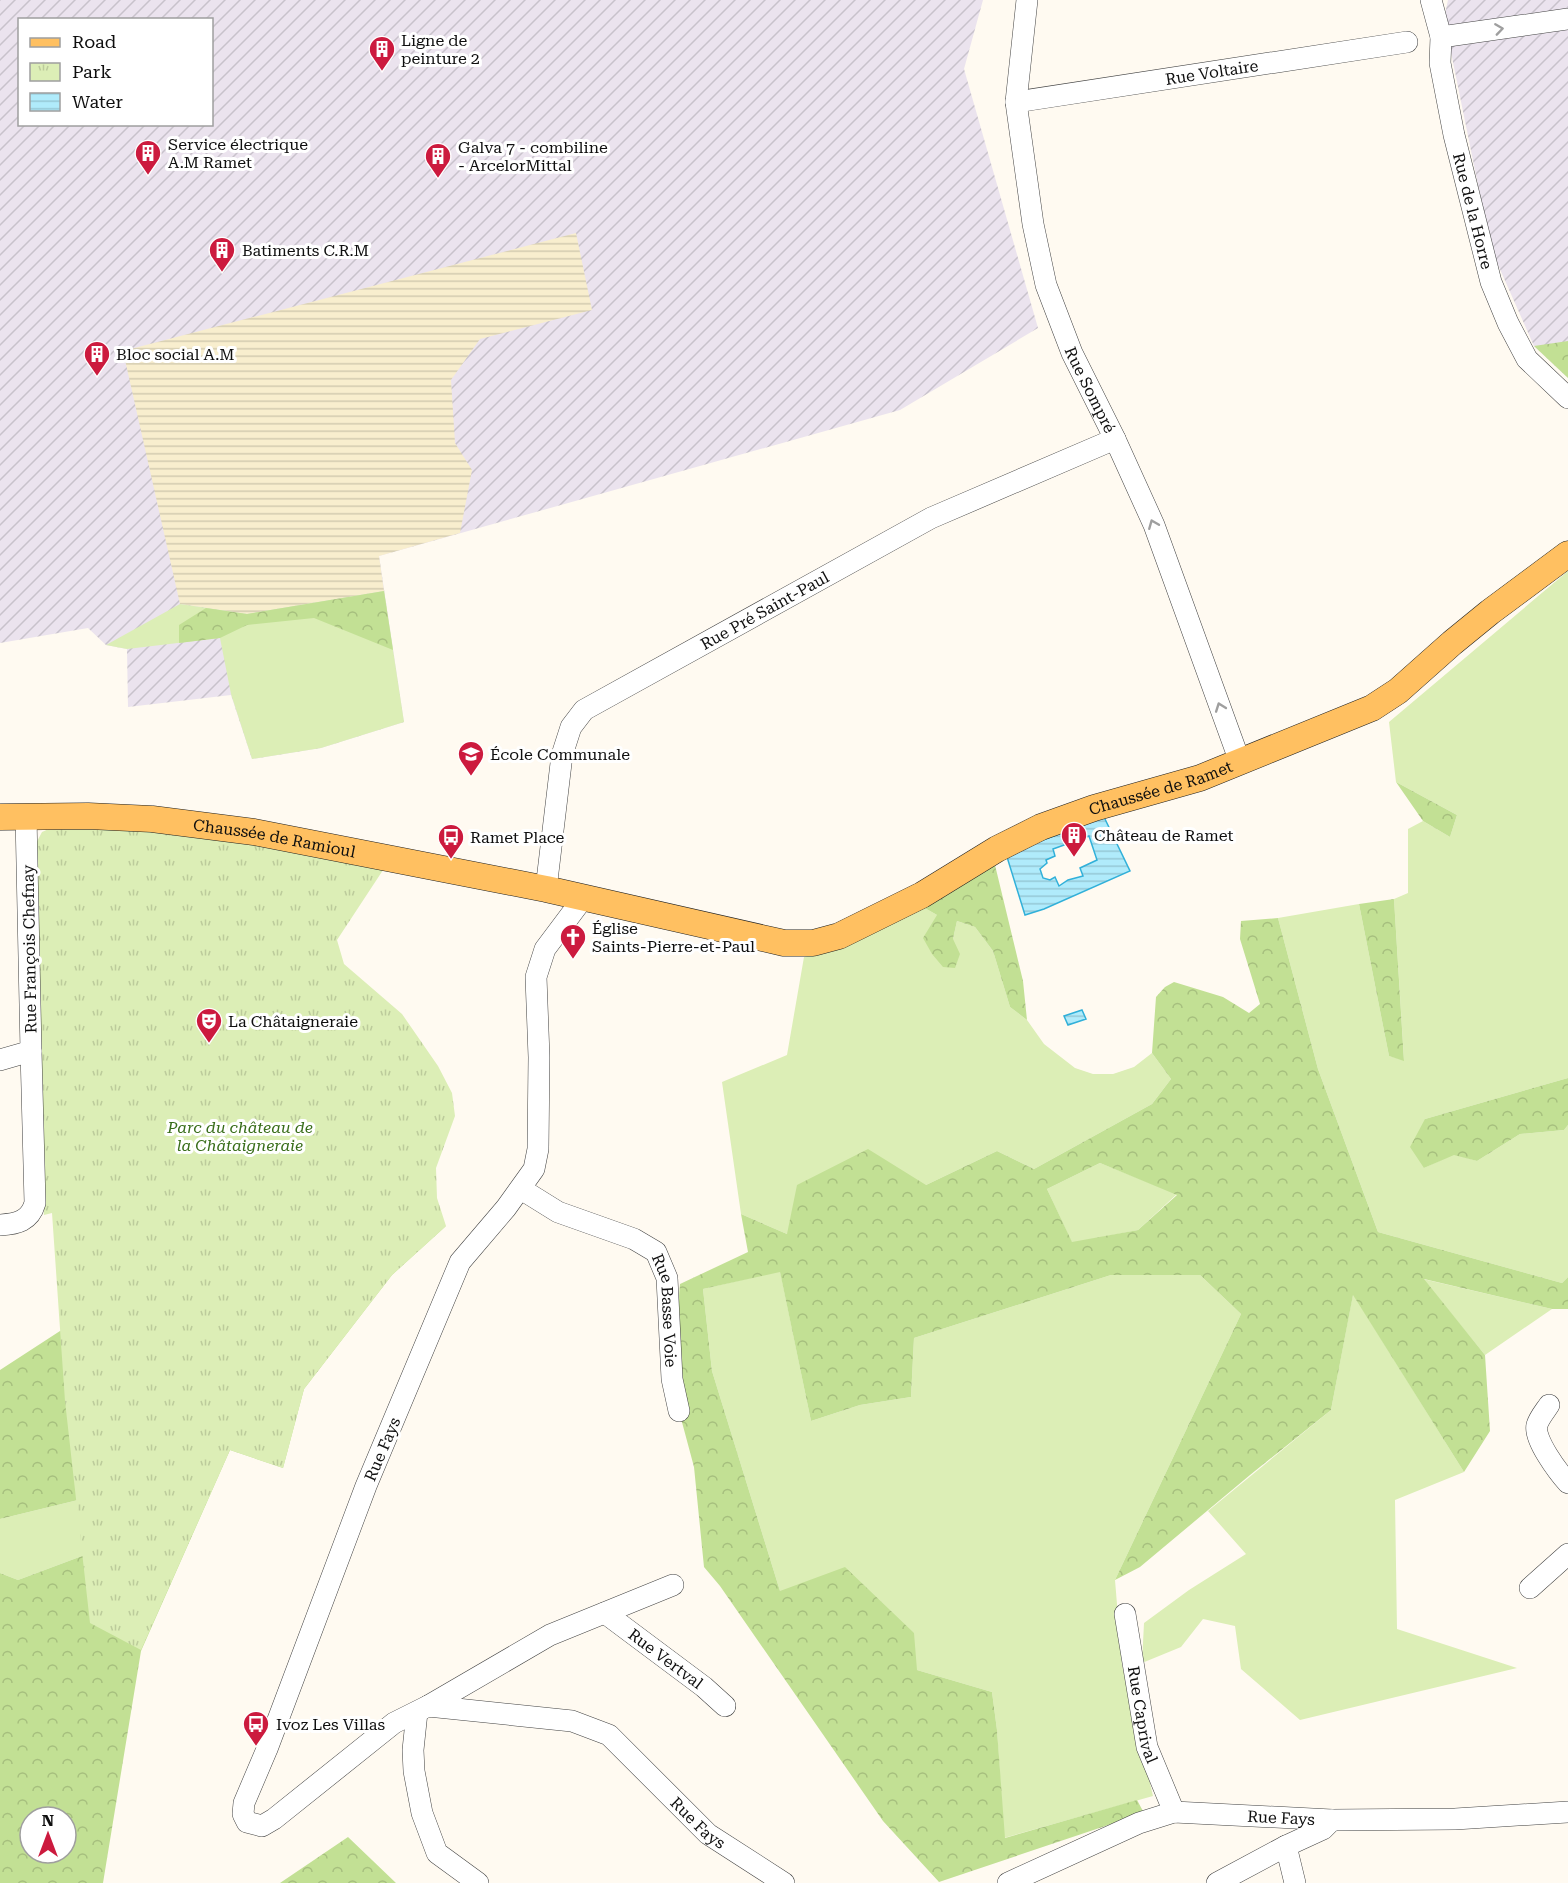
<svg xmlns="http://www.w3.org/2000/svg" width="1568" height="1883" viewBox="0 0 1568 1883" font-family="'Roboto Serif',serif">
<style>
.industrial{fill:url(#industrial-furrows);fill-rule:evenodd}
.farmland{fill:url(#farmland-rules)}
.grass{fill:#dceeb6}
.forest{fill:url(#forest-crowns);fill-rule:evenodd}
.park{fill:url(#park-tufts)}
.water{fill:url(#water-rules);stroke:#31b0d9;stroke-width:1.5;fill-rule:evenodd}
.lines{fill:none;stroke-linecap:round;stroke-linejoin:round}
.minor-casing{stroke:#424242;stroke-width:22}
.major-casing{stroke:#202020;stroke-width:27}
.minor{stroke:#fff;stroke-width:21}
.major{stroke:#ffc061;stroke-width:26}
.oneway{stroke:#9f9f9f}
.labels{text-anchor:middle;stroke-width:6;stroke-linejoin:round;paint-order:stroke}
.poi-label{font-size:16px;fill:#0f0f0f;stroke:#fff;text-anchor:start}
.street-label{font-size:16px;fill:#0f0f0f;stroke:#fff}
.park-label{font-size:16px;font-style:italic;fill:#386d19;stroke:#fff}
</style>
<defs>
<pattern id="industrial-furrows" width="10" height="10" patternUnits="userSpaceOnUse" patternTransform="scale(1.5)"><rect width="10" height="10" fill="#ebe3ee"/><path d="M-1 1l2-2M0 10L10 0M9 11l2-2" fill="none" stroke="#c8c2cb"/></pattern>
<pattern id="farmland-rules" width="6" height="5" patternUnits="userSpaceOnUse" patternTransform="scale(1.5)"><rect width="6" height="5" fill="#f8eece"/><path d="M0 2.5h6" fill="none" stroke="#d3cbb0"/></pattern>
<pattern id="forest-crowns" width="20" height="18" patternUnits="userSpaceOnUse" patternTransform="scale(1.5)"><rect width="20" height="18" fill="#c2e094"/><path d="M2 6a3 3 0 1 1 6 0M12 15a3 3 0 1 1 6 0" fill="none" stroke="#a6bf7e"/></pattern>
<pattern id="park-tufts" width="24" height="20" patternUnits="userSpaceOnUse" patternTransform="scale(1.5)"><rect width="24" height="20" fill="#dceeb6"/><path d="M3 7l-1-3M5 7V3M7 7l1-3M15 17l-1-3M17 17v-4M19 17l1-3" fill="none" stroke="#bccb9b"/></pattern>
<pattern id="water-rules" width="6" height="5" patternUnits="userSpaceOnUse" patternTransform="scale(1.5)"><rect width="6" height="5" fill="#b0ebfb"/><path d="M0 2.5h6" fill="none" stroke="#96c8d6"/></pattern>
</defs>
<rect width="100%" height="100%" fill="#fffaf1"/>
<path class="industrial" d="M 0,0 L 983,0 L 964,69 L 1038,328 L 900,410 L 379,556 L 404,722 L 321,748 L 252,759 L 231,695 L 128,707 L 127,649 L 106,645 L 88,628 L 0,643 ZM 20,20 L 212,20 L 212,124 L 20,124 Z
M 1448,0 L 1568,0 L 1568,378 L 1534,346 L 1491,249 L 1444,18 Z"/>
<path class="farmland" d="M 576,233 L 592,310 L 480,339 L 451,380 L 455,443 L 472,470 L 460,533 L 379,556 L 384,591 L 247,614 L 180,604 L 123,351 Z"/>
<path class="grass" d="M 1568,571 L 1568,1078 L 1425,1119 L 1424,1168 L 1454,1154 L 1477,1161 L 1520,1134 L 1564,1130 L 1568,1125 L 1568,1277 L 1562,1283 L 1378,1232 L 1318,1069 L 1278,918 L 1359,904 L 1389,1056 L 1404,1060 L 1394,899 L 1408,893 L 1408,829 L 1423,821 L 1450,837 L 1457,815 L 1396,782 L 1389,722 Z
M 384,591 L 404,722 L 321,748 L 252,759 L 231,694 L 220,638 L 127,649 L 106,645 L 180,604 L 247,614 Z
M 923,907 L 937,915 L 953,939 L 957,921 L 975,927 L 993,951 L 1010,1007 L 1027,1020 L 1044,1044 L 1075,1068 L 1093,1074 L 1113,1074 L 1134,1067 L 1152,1053 L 1171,1079 L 1152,1104 L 1034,1169 L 997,1151 L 926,1185 L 787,1234 L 741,1214 L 722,1082 L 787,1055 L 804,957 L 842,946 Z
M 1100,1163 L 1177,1194 L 1138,1230 L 1072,1243 L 1047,1189 Z
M 780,1271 L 811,1421 L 860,1405 L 911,1397 L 914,1338 L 1111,1275 L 1200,1275 L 1241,1314 L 1115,1580 L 1122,1665 L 1153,1796 L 1004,1838 L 997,1730 L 992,1692 L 917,1670 L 780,1591 L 712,1371 L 703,1289 Z
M 1423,1279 L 1552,1309 L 1485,1355 Z
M 1353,1294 L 1464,1472 L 1395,1500 L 1397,1629 L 1517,1668 L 1300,1720 L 1241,1669 L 1235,1626 L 1203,1619 L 1181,1647 L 1142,1663 L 1144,1623 L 1189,1590 L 1246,1554 L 1208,1511 L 1331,1410 Z
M 185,1474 L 170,1523 L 18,1580 L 0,1573 L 0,1519 Z"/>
<path class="forest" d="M 1568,341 L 1568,378 L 1534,346 Z
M 384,591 L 393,650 L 314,618 L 247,625 L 220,638 L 179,643 L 179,625 L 206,608 L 247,614 Z
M 1396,782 L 1457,815 L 1450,837 L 1423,821 Z
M 995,865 L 1023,981 L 1027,1020 L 1010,1007 L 993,951 L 975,927 L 957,921 L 953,939 L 960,954 L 955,968 L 943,967 L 932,954 L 923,938 L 937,915 L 923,907 Z
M 1394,899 L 1404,1061 L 1389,1056 L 1359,904 Z
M 1278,918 L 1318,1069 L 1378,1232 L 1562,1283 L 1568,1277 L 1568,1309 L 1552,1309 L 1424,1279 L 1485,1355 L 1490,1431 L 1464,1472 L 1353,1295 L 1331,1410 L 1250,1475 L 1140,1567 L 1115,1580 L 1241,1314 L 1200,1275 L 1111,1275 L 914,1338 L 911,1397 L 860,1405 L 811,1421 L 780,1272 L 703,1289 L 712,1371 L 780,1591 L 845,1567 L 914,1633 L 917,1670 L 992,1692 L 997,1730 L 1005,1838 L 1137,1800 L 1144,1813 L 939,1882 L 883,1821 L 720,1586 L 704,1567 L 694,1467 L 679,1411 L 672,1379 L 680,1284 L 748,1252 L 741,1214 L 787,1234 L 797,1185 L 868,1149 L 926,1185 L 997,1151 L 1034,1169 L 1152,1104 L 1171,1079 L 1152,1053 L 1156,997 L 1165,987 L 1174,982 L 1223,997 L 1249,1013 L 1260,1004 L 1240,939 L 1241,921 ZM 1100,1163 L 1177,1195 L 1138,1230 L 1072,1242 L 1047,1189 Z
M 1568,1078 L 1568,1125 L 1564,1130 L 1520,1134 L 1477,1161 L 1454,1155 L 1424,1168 L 1410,1147 L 1425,1119 Z
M 446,1226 L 392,1275 L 304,1389 L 283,1468 L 230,1450 L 141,1651 L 103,1883 L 0,1883 L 0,1573 L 18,1580 L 170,1523 L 185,1474 L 0,1519 L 0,1370 L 60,1331 ZM 30,1817 L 66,1817 L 66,1853 L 30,1853 Z
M 348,1837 L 396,1883 L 280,1883 Z"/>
<path class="park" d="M 60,824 L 173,828 L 387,864 L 337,940 L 344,964 L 402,1014 L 438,1066 L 452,1093 L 455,1116 L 436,1168 L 437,1198 L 446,1226 L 392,1275 L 304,1389 L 283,1468 L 230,1450 L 141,1650 L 90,1623 L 65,1401 L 52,1213 L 44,1215 L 33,849 L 42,832 Z"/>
<path class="water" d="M 1104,817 L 1130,871 L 1044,909 L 1025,915 L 1007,857 L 1011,852 ZM 1089,836 L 1097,860 L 1080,868 L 1083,876 L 1068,880 L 1059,886 L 1055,877 L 1050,880 L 1043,878 L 1040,869 L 1047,863 L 1046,860 L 1055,856 L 1053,849 Z
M 1082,1010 L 1086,1019 L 1068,1025 L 1064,1016 Z"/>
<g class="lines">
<g class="minor-casing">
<g id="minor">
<path id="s1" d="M 1027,0 L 1016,102 L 1033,224 L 1046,285 L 1072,353 L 1115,439 L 1154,525 L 1240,762"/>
<path id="s2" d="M 1431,0 L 1441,37 L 1440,63 L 1454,135 L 1491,282 L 1508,323 L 1527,359 L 1568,398"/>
<path d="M 1441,37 L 1568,19"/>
<path id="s3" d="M 1016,102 L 1407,42"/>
<path id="s4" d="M 546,889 L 562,755 L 571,727 L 584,710 L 931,518 L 1115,439"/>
<path id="s5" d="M 584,897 L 545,949 L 536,977 L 539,1057 L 538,1149 L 534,1169 L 506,1208 L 460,1262 L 366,1486 L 267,1749 L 244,1803 L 243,1814 L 247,1822 L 262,1826 L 274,1819 L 394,1723 L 428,1706 L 572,1721 L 609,1735 L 708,1834 L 784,1883"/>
<path d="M 0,1060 L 31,1051 L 26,816"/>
<path id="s6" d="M 521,1189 L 558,1212 L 634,1239 L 656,1252 L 667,1278 L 672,1379 L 679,1411"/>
<path d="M 0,1225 C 17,1224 30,1221 35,1203 L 31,1051"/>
<path d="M 1549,1405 C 1545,1411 1539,1418 1537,1425 C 1533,1439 1559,1473 1568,1483"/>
<path d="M 1530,1588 L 1568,1554"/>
<path id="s7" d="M 605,1613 L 704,1687 L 725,1706"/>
<path id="s8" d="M 1125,1614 L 1147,1747 L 1174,1812"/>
<path d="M 428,1706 L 550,1635 L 673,1585"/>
<path d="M 417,1712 L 413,1750 L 414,1771 L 422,1813 L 437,1853 L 478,1883"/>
<path d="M 1286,1846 L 1295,1883"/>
<path id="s9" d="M 1008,1883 L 1139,1823 L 1174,1812 L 1332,1820 L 1455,1819 L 1568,1812"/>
<path d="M 1217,1883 L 1286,1846 L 1323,1829 L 1332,1820"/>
</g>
</g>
<g class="major-casing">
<g id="major">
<path id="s10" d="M 0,817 L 88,816 L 152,819 L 254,832 L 546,889 L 784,943 L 813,943 L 839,936 L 922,895 L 997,849 L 1041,827 L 1094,808 L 1200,778 L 1372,708 L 1398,691 L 1452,643 L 1490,612 L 1568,554"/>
</g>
</g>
<use href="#minor" class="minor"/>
<use href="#major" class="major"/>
</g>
<defs><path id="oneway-chevron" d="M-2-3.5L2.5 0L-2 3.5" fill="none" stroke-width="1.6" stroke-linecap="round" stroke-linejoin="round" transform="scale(1.5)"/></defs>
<g class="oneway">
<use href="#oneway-chevron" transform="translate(1499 29) rotate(-8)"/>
<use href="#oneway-chevron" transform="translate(1153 524) rotate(-112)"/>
<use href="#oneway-chevron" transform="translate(1220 707) rotate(-110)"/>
</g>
<defs>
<g id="building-pin" transform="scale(1.35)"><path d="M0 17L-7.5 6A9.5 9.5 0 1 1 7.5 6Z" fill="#cc1a3e" stroke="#fff"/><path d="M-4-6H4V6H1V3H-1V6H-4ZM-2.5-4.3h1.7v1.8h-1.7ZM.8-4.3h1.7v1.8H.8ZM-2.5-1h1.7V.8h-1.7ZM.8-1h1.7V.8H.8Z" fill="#fff"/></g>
<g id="school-pin" transform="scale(1.35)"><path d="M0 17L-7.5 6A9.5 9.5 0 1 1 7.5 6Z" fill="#cc1a3e" stroke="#fff"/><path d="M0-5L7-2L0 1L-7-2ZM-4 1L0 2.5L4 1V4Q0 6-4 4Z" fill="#fff"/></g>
<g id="bus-pin" transform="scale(1.35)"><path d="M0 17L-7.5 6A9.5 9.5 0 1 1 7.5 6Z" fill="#cc1a3e" stroke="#fff"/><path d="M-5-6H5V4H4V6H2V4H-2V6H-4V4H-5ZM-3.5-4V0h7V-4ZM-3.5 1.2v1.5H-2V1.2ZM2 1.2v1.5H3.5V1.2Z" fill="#fff"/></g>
<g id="church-pin" transform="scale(1.35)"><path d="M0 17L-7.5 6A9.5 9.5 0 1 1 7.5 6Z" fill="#cc1a3e" stroke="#fff"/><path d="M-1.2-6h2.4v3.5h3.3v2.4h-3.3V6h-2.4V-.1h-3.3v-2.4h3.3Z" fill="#fff"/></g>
<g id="theatre-pin" transform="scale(1.35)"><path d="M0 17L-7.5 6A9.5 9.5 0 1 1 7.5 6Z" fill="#cc1a3e" stroke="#fff"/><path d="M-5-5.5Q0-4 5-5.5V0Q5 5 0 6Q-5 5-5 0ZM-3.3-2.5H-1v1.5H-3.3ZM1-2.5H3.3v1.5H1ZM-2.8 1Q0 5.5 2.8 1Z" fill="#fff"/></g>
</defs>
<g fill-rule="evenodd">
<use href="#building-pin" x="382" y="49"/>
<use href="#building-pin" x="148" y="153"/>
<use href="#building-pin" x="438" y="156"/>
<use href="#building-pin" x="222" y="250"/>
<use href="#building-pin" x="97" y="354"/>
<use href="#school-pin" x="471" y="754"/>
<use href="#building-pin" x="1074" y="835"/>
<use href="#bus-pin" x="451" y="837"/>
<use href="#church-pin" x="573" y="937"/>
<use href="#theatre-pin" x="209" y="1021"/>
<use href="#bus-pin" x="256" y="1724"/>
</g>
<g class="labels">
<g class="poi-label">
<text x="401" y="46">Ligne de<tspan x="401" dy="18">peinture 2</tspan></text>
<text x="168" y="150">Service électrique<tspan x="168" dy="18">A.M Ramet</tspan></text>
<text x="458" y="153">Galva 7 - combiline<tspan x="458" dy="18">- ArcelorMittal</tspan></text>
<text x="242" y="256">Batiments C.R.M</text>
<text x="116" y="360">Bloc social A.M</text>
<text x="490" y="760">École Communale</text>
<text x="1094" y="841">Château de Ramet</text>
<text x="470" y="843">Ramet Place</text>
<text x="592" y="934">Église<tspan x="592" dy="18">Saints-Pierre-et-Paul</tspan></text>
<text x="228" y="1027">La Châtaigneraie</text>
<text x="276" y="1730">Ivoz Les Villas</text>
</g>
<g class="street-label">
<text dy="6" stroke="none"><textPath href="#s3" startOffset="198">Rue Voltaire</textPath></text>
<text dy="6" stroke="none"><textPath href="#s2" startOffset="216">Rue de la Horre</textPath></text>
<text dy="6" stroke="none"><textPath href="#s1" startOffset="402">Rue Sompré</textPath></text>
<text dy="6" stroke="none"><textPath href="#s4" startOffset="392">Rue Pré Saint-Paul</textPath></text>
<text dy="6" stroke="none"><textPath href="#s10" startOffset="1208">Chaussée de Ramet</textPath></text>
<text dy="6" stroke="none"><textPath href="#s10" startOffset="276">Chaussée de Ramioul</textPath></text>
<text transform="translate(29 949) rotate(-91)" y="6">Rue François Chefnay</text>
<text dy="6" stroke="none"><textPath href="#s6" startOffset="210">Rue Basse Voie</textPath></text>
<text transform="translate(382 1449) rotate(-67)" y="6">Rue Fays</text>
<text dy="6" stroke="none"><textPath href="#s7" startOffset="76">Rue Vertval</textPath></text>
<text dy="6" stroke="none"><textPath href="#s8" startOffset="102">Rue Caprival</textPath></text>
<text dy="6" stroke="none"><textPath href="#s9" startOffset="288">Rue Fays</textPath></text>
<text dy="6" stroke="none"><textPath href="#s5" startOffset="1539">Rue Fays</textPath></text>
</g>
<g class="park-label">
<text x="240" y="1133">Parc du château de<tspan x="240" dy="18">la Châtaigneraie</tspan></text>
</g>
</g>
<rect x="18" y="18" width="195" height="108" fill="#ffffff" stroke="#9f9f9f" stroke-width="1.5"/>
<rect x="30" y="38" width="30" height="9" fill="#ffc061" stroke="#9f9f9f" stroke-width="1.5"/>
<text x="72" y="48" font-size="18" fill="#0f0f0f">Road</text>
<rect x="30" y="63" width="30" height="18" fill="url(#park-tufts)" stroke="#9f9f9f" stroke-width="1.5"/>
<text x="72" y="78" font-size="18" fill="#0f0f0f">Park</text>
<rect x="30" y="93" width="30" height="18" fill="url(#water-rules)" stroke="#9f9f9f" stroke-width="1.5"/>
<text x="72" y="108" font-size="18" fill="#0f0f0f">Water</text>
<g transform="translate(48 1835)"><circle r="28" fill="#ffffff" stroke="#9f9f9f" stroke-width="1.5"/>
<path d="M0-4.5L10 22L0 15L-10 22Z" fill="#cc1a3e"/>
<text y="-9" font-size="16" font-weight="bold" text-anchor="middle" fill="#0f0f0f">N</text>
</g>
</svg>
